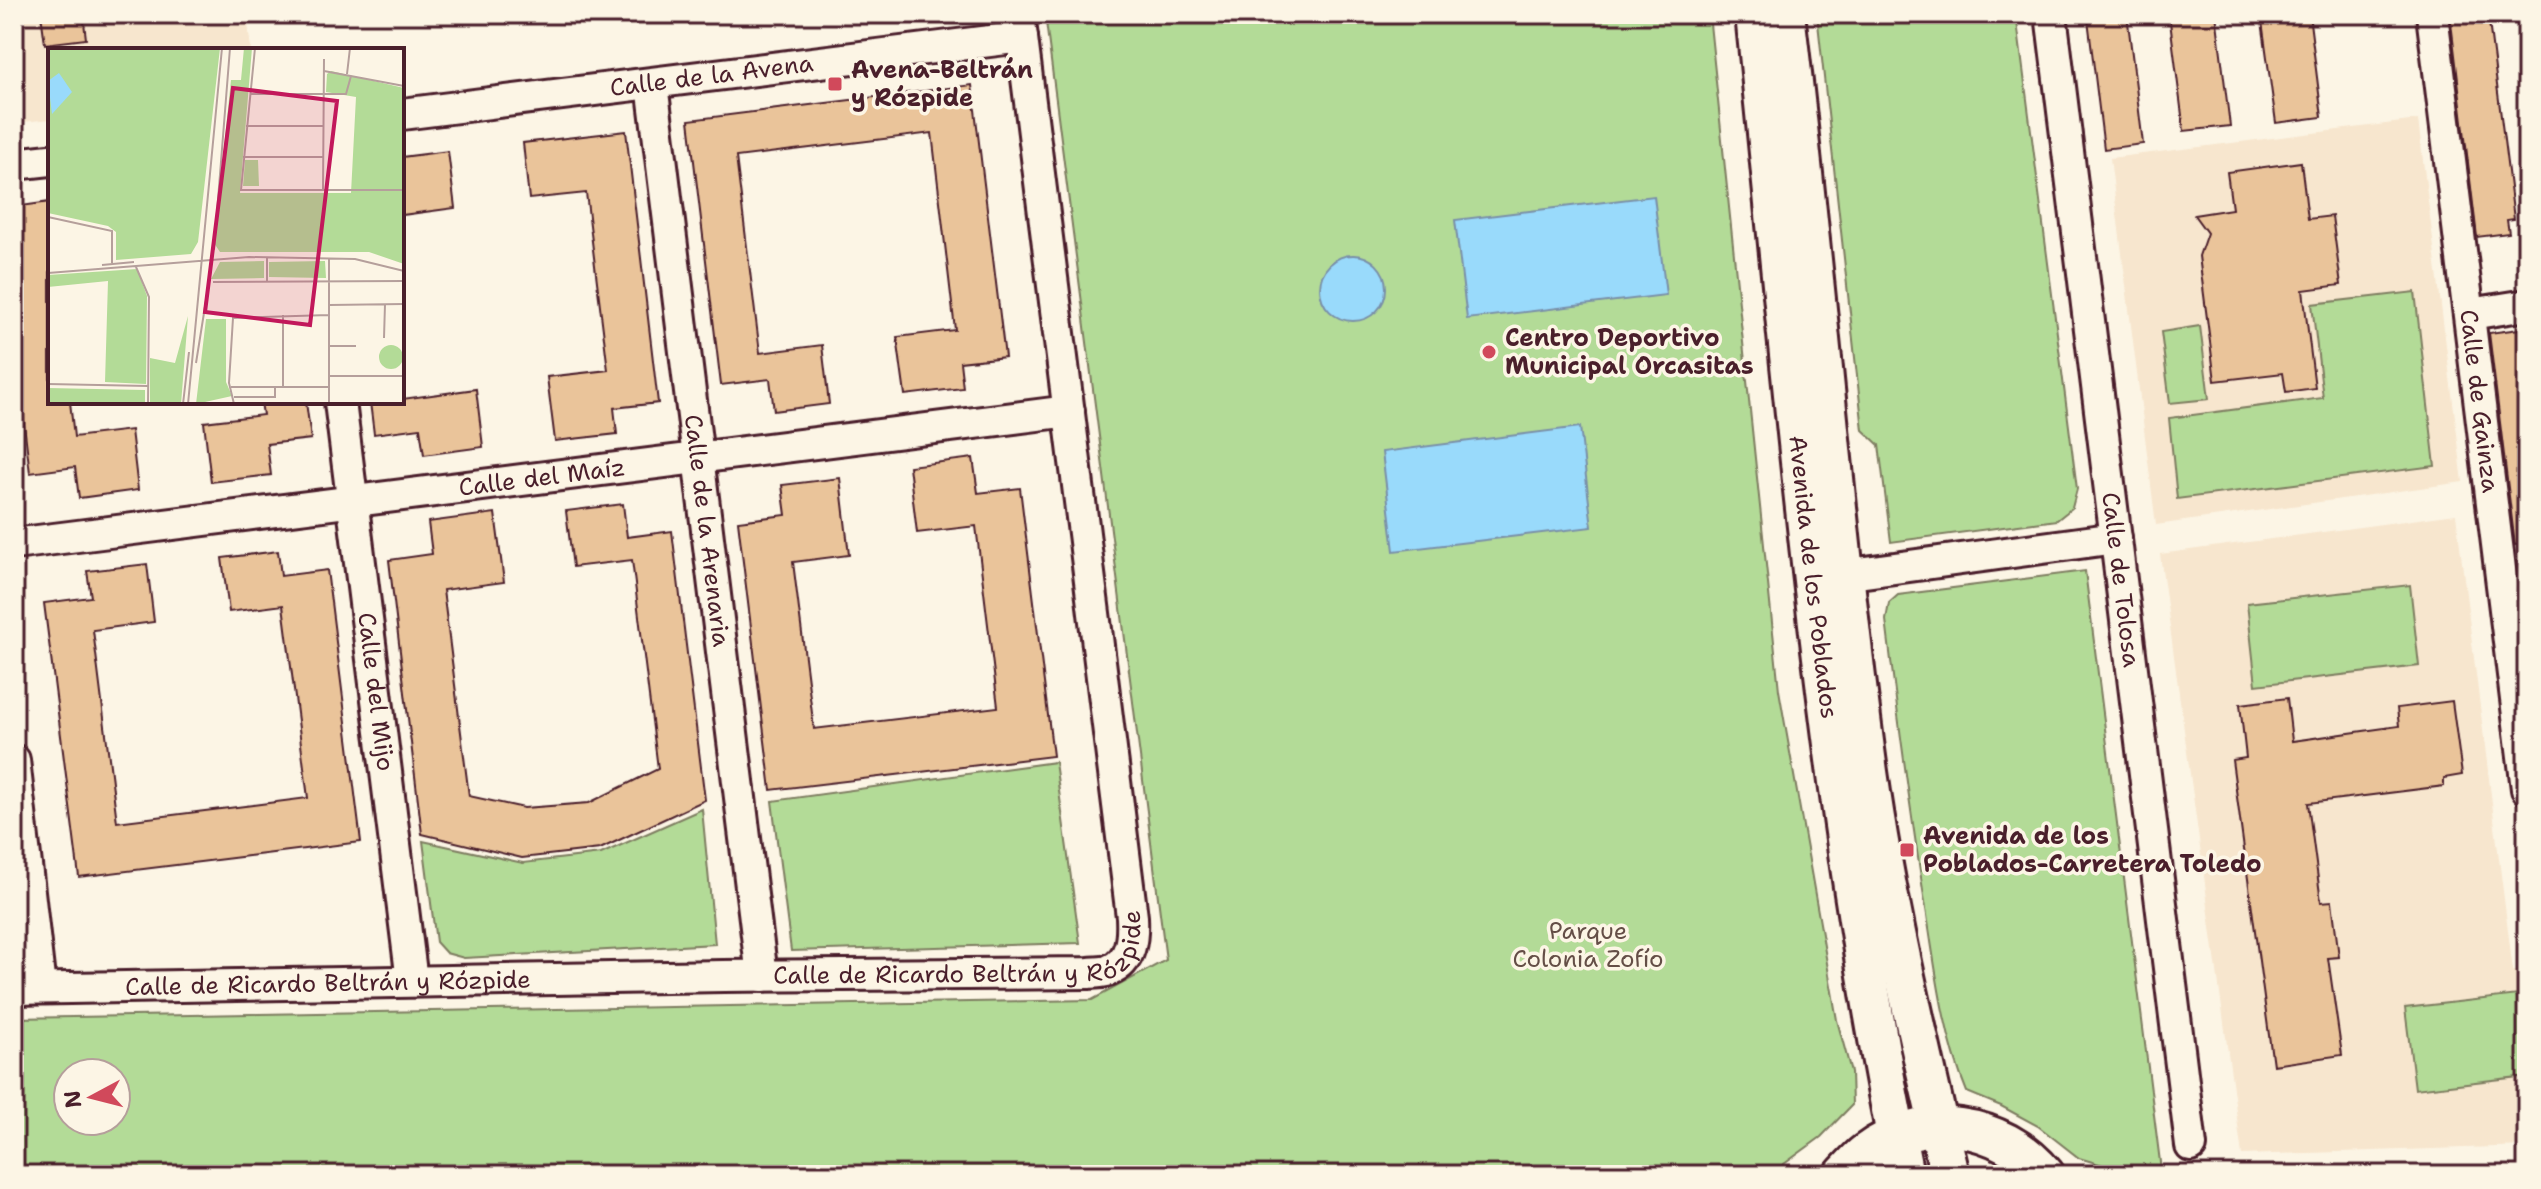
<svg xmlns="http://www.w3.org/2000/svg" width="2541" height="1189" viewBox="0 0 2541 1189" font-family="'Shantell Sans',sans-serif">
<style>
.built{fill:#f7e6ce}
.green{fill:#b3db97;stroke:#7e7d61;stroke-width:2;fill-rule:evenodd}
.water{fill:#99dafb;stroke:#798fa8;stroke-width:2}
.building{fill:#eac49a;stroke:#4a1f2b;stroke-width:2}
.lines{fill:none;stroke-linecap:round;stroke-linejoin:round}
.minor-casing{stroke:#4a1f2b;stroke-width:36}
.major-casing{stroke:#4a1f2b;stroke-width:44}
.minor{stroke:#fcf5e5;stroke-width:30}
.major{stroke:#fcf5e5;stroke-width:38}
.poi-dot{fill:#d1495b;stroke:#fcf5e5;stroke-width:3}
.labels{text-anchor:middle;stroke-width:7;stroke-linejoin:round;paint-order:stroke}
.poi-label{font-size:24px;font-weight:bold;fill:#4a1f2b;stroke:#fcf5e5;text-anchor:start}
.street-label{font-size:24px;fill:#4a1f2b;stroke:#fcf5e5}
.park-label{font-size:24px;fill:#644e46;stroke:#fcf5e5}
.inset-road{fill:none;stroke:#b59f9b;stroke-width:2}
.view{fill:#c2185b;fill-opacity:0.15;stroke:#c2185b;stroke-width:4}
.inset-edge{fill:none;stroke:#4a1f2b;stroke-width:4}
</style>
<rect width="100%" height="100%" fill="#fcf5e5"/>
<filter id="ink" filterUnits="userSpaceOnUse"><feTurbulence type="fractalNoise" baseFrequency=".0125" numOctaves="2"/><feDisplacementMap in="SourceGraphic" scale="16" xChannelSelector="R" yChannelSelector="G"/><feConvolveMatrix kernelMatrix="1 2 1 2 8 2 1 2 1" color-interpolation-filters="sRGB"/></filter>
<g filter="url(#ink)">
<path class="built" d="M 14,14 L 247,14 L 251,50 L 50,50 L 50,119 L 14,123 Z
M 2418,120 L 2463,482 L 2156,525 L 2110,158 Z
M 2456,514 L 2513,971 L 2527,970 L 2527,1146 L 2242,1155 L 2160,554 Z"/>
<path class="green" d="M 1045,14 L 1709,14 L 1779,690 L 1837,1020 L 1851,1072 L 1852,1105 L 1821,1137 L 1769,1175 L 14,1175 L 14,1018 L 1092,1000 L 1166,960 ZM 68,1073 L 116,1073 L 116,1121 L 68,1121 Z
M 1817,14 L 2016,14 L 2077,489 L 2072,508 L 2057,520 L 1891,542 L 1879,445 L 1863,430 Z
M 2415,292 L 2435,466 L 2177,499 L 2169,418 L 2323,398 L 2312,304 Z
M 2200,326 L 2209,399 L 2170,403 L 2161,332 Z
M 2085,571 L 2161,1170 L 2113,1168 L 2079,1158 L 2038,1126 L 2001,1106 L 1967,1092 C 1944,1037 1936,974 1927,915 C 1911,817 1898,719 1886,620 L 1889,603 L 1898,595 Z
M 2410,585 L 2419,666 L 2256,685 L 2247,603 Z
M 1055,762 L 1080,943 L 791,951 L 772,801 Z
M 702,809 L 715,944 L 464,958 L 446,953 L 436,942 L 423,841 L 523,863 L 601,854 Z
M 2527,994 L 2527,1076 L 2415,1089 L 2405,1008 Z"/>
<path class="water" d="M 1654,196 L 1666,295 L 1467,319 L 1455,220 Z
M1320 288a33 33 0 1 1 66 0a33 33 0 1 1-66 0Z
M 1580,427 L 1592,527 L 1394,551 L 1382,452 Z"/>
<path class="building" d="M 41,14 L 83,14 L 86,39 L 45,44 Z
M 2091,14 L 2127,14 L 2143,144 L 2104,149 L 2088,19 L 2092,18 Z
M 2169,14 L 2216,14 L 2230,126 L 2184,131 Z
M 2261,14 L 2309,14 L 2322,117 L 2276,123 Z
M 2450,14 L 2488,14 L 2514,219 L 2507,220 L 2509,233 L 2477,237 Z
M 972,85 L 1005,357 L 960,362 L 963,388 L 905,395 L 897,337 L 955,330 L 932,133 L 736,157 L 760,353 L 822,345 L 829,404 L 774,411 L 770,379 L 721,385 L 689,120 Z
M 626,131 L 658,403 L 614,408 L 617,434 L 555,441 L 547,377 L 608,370 L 586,193 L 529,199 L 523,143 Z
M 448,151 L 455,208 L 402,215 L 402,157 Z
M 2301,162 L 2308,219 L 2332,216 L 2341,285 L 2303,290 L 2315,388 L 2286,392 L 2283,373 L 2215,381 L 2199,256 L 2207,233 L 2194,215 L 2232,209 L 2227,172 Z
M 50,202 L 50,402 L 70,402 L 74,437 L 131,430 L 138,490 L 79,498 L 75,467 L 30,473 L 14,344 L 14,207 Z
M 2527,328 L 2527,544 L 2515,545 L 2489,333 Z
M 476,389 L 483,447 L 424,455 L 420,428 L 374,434 L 370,402 L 402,402 L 402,399 Z
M 261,402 L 306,402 L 311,439 L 267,444 L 271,475 L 211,482 L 204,422 L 263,415 Z
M 973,458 L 978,493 L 1020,488 L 1053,756 L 771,790 L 738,521 L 786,515 L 782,485 L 840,478 L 849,555 L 793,562 L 814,729 L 998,707 L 976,526 L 917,533 L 909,466 Z
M 623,504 L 627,537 L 672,531 L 705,800 L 600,849 L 522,858 L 422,834 L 389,560 L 432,554 L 428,522 L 495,513 L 504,582 L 443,590 L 469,796 L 524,808 L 589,803 L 658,769 L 632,560 L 573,567 L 566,511 Z
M 278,551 L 281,576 L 327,570 L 361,842 L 79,877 L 44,603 L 91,597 L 87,571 L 147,564 L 154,622 L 93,630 L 117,822 L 308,798 L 283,605 L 229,612 L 222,558 Z
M 2287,698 L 2292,741 L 2399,726 L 2397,708 L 2452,701 L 2462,775 L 2444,778 L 2444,786 L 2308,803 L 2321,902 L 2332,901 L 2339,957 L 2328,958 L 2342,1055 L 2273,1065 L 2232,760 L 2246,758 L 2240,704 Z"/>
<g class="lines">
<g class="minor-casing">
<g id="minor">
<path id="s1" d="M 2051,14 L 2191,1146"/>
<path id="s2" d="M 2432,14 L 2527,789"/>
<path id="s3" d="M 652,84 L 762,976"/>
<path id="s4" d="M 402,114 L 1022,37"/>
<path d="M 14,164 L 50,160"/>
<path d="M 2470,314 L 2527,305"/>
<path id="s5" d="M 340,402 L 412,981"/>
<path id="s6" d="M 14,544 L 1069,411"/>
<path d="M 1843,575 L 2116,538"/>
<path d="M 14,760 L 40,988"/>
<path id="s7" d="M 14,989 L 723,976 L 1089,973 C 1095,972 1105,973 1110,970 C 1132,961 1133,937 1132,917 L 1019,14"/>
</g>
</g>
<g class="major-casing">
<g id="major">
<path id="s8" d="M 1755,14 C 1795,402 1825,793 1904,1175"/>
<path d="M 1785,14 C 1816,266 1834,520 1868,772 C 1887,908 1919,1041 1950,1175"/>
<path d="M 1844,1175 C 1851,1168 1858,1159 1866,1153 C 1923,1110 2001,1122 2045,1175"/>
</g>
</g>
<use href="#minor" class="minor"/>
<use href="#major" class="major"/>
</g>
</g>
<g class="poi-dot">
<rect x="827" y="76" width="16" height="16" rx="4"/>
<circle cx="1489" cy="352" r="8"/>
<rect x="1899" y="842" width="16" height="16" rx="4"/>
</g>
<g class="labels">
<g class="poi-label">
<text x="851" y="78">Avena-Beltrán<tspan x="851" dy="28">y Rózpide</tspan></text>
<text x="1505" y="346">Centro Deportivo<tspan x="1505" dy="28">Municipal Orcasitas</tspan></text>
<text x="1923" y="844">Avenida de los<tspan x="1923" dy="28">Poblados-Carretera Toledo</tspan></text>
</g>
<g class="street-label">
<text dy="8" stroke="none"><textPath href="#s4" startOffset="312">Calle de la Avena</textPath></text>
<text dy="8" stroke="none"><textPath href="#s2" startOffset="390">Calle de Gainza</textPath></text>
<text dy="8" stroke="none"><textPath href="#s6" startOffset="532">Calle del Maíz</textPath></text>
<text dy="8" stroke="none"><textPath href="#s3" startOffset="450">Calle de la Arenaria</textPath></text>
<text dy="8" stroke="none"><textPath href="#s8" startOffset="566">Avenida de los Poblados</textPath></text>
<text dy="8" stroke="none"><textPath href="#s1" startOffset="570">Calle de Tolosa</textPath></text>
<text dy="8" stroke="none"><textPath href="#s5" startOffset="292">Calle del Mijo</textPath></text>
<text dy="8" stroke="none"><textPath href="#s7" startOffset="962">Calle de Ricardo Beltrán y Rózpide</textPath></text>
<text dy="8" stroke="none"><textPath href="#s7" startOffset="314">Calle de Ricardo Beltrán y Rózpide</textPath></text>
</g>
<g class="park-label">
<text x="1588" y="939">Parque<tspan x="1588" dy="28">Colonia Zofío</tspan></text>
</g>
</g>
<g transform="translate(48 48)">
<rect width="356" height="356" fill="#fcf5e5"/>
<path d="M 0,0 L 172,0 L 150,194 L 143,206 L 68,212 L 68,184 L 60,178 L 0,165 ZM 196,0 L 204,0 L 192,145 L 303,145 L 308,49 L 278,44 L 279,26 L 283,23 L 356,40 L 356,216 L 321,204 L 172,204 L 166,195 L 183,32 L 193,32 ZM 197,112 L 210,112 L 211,138 L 195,138 ZM 277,213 L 278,230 L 221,229 L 221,214 ZM 172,214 L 216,213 L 216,230 L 163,231 ZM 89,221 L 99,248 L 98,336 L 57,334 L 60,233 L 0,239 L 0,227 ZM 140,268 L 133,356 L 102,356 L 102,310 L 127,315 ZM 158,271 L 178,271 L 178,334 L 184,348 L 148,356 ZM331 309a12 12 0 1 1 24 0a12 12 0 1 1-24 0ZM 0,340 L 97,342 L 97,356 L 0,356 Z" fill="#b3db97"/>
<path d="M 11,25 L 24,44 L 4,66 L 0,33 Z" fill="#99dafb"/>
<path class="inset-road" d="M 207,0 L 193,142 L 356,142M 276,23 L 356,38M 299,26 L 302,0M 202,46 L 298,46 L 303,28M 198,78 L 275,78M 195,109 L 275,109M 275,142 L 276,11M 0,169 L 64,183 L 64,215M 166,202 L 182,0M 219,209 L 219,234M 281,210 L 281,356M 54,217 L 86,214M 88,219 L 101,249 L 100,356M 1,222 L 1,169M 0,225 L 201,209 L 307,211 L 356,223M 165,234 L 356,233M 281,257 L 356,256M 235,267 L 235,339M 336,290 L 337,256M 281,298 L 308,298M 148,315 L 163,221M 281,328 L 356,328M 0,336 L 100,338M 183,339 L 281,339M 186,349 L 227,349 L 227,339M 135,356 L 141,304M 140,356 L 174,0M 186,356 L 181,335 L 185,270 L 281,267"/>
<path class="view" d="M 185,40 L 289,53 L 262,277 L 157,264 Z"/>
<rect width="356" height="356" class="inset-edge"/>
</g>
<rect width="2541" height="1189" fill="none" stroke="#fcf5e5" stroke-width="48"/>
<rect x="24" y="24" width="2493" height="1141" fill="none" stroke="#4a1f2b" stroke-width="3" filter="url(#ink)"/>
<g transform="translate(92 1097) rotate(263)"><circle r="38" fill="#fcf5e5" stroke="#b59f9b" stroke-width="2"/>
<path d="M0-6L14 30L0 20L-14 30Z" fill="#d1495b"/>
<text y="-12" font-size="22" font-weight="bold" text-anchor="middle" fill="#4a1f2b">N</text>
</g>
</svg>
